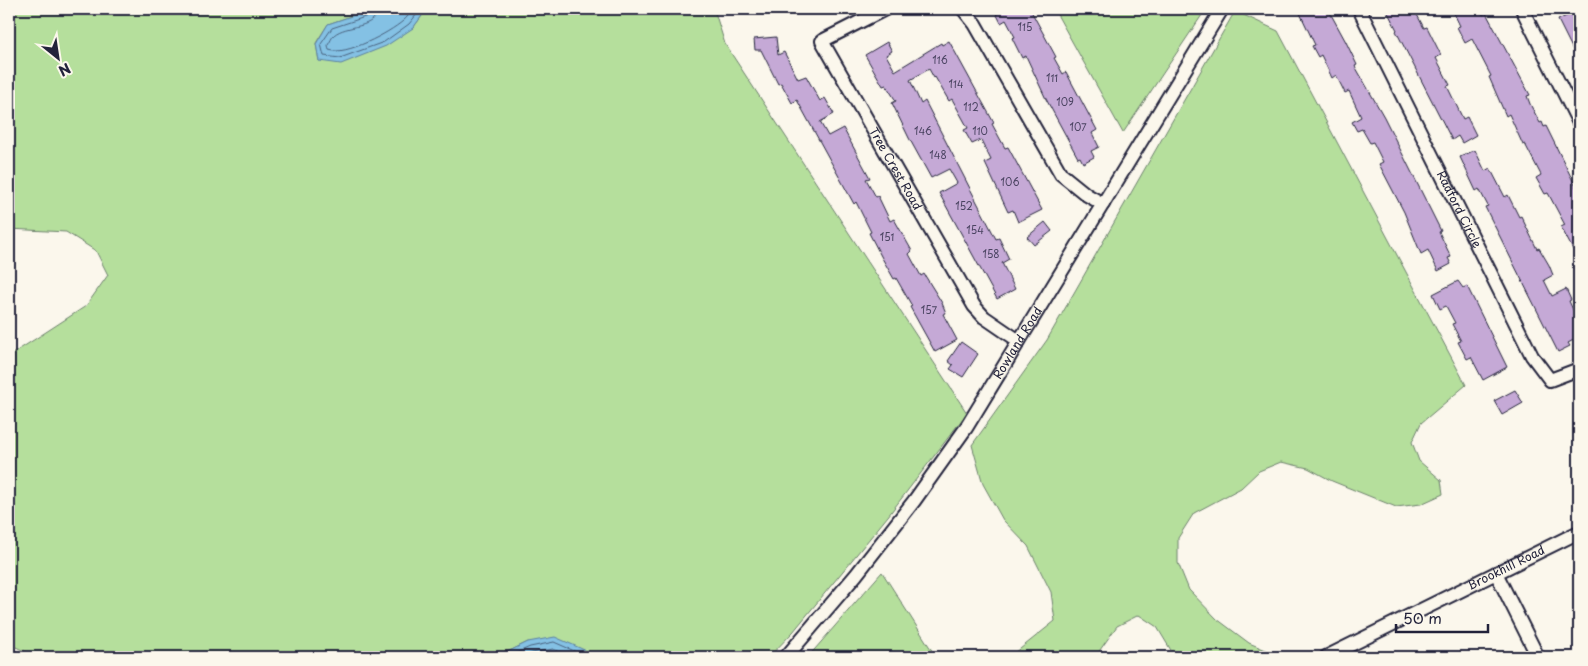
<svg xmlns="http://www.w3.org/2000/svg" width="1588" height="666" viewBox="0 0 1588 666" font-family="'Playpen Sans',sans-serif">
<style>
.green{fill:#b5df9c;stroke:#6c806c}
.water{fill:#84c1e4;stroke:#5d81a0}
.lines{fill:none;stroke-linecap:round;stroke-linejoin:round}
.shore{stroke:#49627f;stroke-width:1}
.building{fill:#c5a9d6;stroke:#22223b}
.minor-casing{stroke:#22223b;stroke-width:16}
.minor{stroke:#fbf7ec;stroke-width:12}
.labels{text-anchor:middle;stroke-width:5;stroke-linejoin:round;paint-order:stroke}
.number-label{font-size:10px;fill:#4b4462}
.street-label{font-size:12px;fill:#22223b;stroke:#fbf7ec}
</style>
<rect width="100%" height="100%" fill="#fbf7ec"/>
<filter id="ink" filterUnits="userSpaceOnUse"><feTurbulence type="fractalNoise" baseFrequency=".02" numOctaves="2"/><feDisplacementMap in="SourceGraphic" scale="10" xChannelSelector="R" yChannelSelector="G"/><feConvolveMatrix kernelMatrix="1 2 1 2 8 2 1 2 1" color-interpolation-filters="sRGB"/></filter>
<g filter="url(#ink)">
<path class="green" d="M 9,9 L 372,9 L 328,24 L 316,43 L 319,61 L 413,28 L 427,9 L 714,9 L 725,44 L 967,413 L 888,516 L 793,632 L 769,657 L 597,657 L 589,652 L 528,642 L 497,657 L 38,657 L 9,644 L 9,356 L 86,306 L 108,275 L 96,251 L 66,232 L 9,229 Z
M 1054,9 L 1206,9 L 1123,133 Z
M 1235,11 L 1278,31 L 1466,385 L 1421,423 L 1412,442 L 1419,461 L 1441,480 L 1443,494 L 1421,504 L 1396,507 L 1332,481 L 1308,468 L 1281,462 L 1259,471 L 1241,488 L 1194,513 L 1178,538 L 1178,563 L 1189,590 L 1217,619 L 1249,643 L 1278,655 L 1279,657 L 1175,657 L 1157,627 L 1139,615 L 1117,626 L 1095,657 L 1010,657 L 1055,621 L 1051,592 L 1028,546 L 1003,520 L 983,484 L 972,445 L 1047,340 Z
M 882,572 L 936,657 L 808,657 Z"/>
<path class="water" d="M 372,9 L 427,9 L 413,28 L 386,46 L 341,64 L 319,61 L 316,44 L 328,24 Z
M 555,637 L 589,652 L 597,657 L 497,657 L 528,642 Z"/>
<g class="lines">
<path class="shore" d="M 371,9 L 371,13 L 368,16 L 332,28 L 321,44 L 324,56 L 340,58 L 384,42 L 409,24 L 421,9
M 378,9 C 376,30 346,24 334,35 C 332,37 330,42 328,45 L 329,50 C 346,56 389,33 403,21 C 407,18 410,13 413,9
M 507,657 L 530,647 L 554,642 L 588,657
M 523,657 L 532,653 L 553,649 L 573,657"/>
</g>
<path class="building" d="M 994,9 L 1030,9 L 1056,57 L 1054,58 L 1063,74 L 1066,72 L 1097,130 L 1092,133 L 1099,147 L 1091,151 L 1094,157 L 1083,163 L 1080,157 L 1078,158 L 1046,99 L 1026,56 L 1022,58 L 1012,38 L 1015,37 L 1006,20 L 1001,23 Z
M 1304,9 L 1328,9 L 1346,42 L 1357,65 L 1355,66 L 1384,117 L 1441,231 L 1439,232 L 1451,257 L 1448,258 L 1451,264 L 1438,271 L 1428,250 L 1421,254 L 1404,212 L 1379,164 L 1383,162 L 1373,142 L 1370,143 L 1362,129 L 1357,131 L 1352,122 L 1361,117 L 1349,91 L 1345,93 L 1336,75 L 1332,78 L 1321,55 L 1318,57 L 1312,46 L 1315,45 L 1299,11 Z
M 1386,9 L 1414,9 L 1424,28 L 1427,27 L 1441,55 L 1436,58 L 1450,85 L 1447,86 L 1463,119 L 1467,117 L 1476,135 L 1462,143 L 1458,136 L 1452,140 L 1396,31 L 1397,30 Z
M 1452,9 L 1480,9 L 1483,15 L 1486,13 L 1523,82 L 1530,95 L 1527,96 L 1530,104 L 1540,123 L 1542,122 L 1544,127 L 1546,126 L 1579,193 L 1579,261 L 1561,227 L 1565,225 L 1548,193 L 1545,194 L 1536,178 L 1541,175 L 1525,144 L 1523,145 L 1509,114 L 1506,116 L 1489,77 L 1491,76 L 1472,39 L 1465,43 L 1457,27 L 1460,26 Z
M 1579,10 L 1579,62 L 1558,20 Z
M 776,37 L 778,55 L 784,52 L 798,79 L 806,76 L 820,101 L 825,98 L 834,114 L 820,122 L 828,136 L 843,128 L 870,178 L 866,179 L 876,197 L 878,196 L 890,221 L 894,219 L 912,251 L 909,254 L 921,276 L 924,274 L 942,303 L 946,313 L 943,314 L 957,340 L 935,352 L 910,307 L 912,306 L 896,278 L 894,279 L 882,258 L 869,233 L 871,232 L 856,202 L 854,204 L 797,100 L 792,103 L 781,83 L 778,84 L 761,50 L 755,50 L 754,39 Z
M 949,41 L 994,123 L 992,124 L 1005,148 L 1008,147 L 1042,210 L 1018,222 L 1013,210 L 1008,212 L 985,163 L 991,160 L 981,140 L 972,144 L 964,130 L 968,128 L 952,99 L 949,101 L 935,77 L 934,78 L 929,69 L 910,80 L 921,104 L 925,101 L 996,239 L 999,238 L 1009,259 L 1002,263 L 1015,289 L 997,299 L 939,193 L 957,183 L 949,169 L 931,178 L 909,138 L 892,103 L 896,101 L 886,85 L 883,86 L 865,55 L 887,42 L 892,51 L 886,55 L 895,71 L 941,43 L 942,45 Z
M 1475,150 L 1485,171 L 1490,168 L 1505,197 L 1508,195 L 1519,217 L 1521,216 L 1537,249 L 1539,248 L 1549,265 L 1553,275 L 1544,280 L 1552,296 L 1566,289 L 1571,300 L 1569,301 L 1579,323 L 1579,337 L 1568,343 L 1570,346 L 1558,352 L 1485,207 L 1488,206 L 1479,189 L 1476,191 L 1460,157 Z
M 1045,222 L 1052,231 L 1034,245 L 1027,237 Z
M 1458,281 L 1463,288 L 1467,286 L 1507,367 L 1483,380 L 1471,357 L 1467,359 L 1458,342 L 1461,341 L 1452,324 L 1455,323 L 1446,306 L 1440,309 L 1433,294 Z
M 961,342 L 978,354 L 963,377 L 950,369 L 953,365 L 948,361 Z
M 1515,390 L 1523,403 L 1502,415 L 1494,401 Z"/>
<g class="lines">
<g class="minor-casing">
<g id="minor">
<path id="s1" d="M 885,9 L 822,41 L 974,306 L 984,317 L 1019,341"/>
<path d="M 963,9 L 975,24 L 1061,174 L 1087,195 L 1103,204"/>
<path id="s2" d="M 1359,9 L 1532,356 L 1550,380 L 1579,369"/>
<path d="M 1522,9 L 1579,123"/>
<path d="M 1496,573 L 1538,657"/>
<path id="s3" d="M 786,657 L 856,575 L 914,501 L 966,428 L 1222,9"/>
<path id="s4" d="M 1326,657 L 1579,532"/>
</g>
</g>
<use href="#minor" class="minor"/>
</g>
</g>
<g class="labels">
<g class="number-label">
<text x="1025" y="31">115</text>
<text x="940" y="64">116</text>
<text x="1052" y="82">111</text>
<text x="956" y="88">114</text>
<text x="1065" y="106">109</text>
<text x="971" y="111">112</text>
<text x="1078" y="131">107</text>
<text x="923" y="135">146</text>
<text x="980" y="135">110</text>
<text x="938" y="159">148</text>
<text x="1010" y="186">106</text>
<text x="964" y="210">152</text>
<text x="975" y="234">154</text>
<text x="887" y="241">151</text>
<text x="991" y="258">158</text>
<text x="929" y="314">157</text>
</g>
<g class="street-label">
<text dy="4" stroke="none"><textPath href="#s1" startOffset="218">Tree Crest Road</textPath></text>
<text dy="4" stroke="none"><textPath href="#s2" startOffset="224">Radford Circle</textPath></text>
<text dy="4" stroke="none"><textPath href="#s3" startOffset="391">Rowland Road</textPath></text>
<text dy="4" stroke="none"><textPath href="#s4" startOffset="201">Brookhill Road</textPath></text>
</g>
</g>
<rect width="1588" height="666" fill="none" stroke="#fbf7ec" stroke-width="30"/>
<rect x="15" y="15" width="1558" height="636" fill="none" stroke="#22223b" stroke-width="2" filter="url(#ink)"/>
<g transform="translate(58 58) rotate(150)" stroke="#fbf7ec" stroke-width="4" paint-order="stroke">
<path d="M0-4L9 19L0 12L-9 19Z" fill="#22223b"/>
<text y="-8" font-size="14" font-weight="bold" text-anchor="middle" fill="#22223b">N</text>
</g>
<path d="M1396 624v8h92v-8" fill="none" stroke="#22223b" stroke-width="2.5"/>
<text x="1403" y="624" font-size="15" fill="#22223b" stroke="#fbf7ec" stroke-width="4" paint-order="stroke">50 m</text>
</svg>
